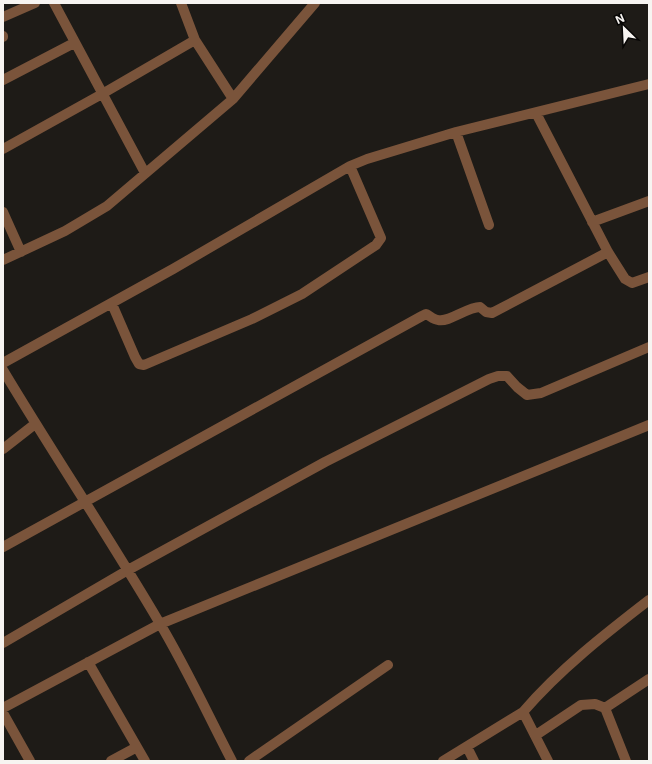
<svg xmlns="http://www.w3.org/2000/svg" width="652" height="764" viewBox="0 0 652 764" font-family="Inter,sans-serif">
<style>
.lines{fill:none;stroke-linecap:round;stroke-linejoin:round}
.minor{stroke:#7a543b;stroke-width:10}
</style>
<rect width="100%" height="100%" fill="#1e1b17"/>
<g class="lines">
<path class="minor" d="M 54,3 L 145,173
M 181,3 L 195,40 L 233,99
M 3,17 L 35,3
M 3,36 L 3,37
M 3,80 L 74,43
M 536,113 L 608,252 L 625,279 L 632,283 L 649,277
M 456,132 L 489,225
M 3,149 L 102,94 L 195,40
M 3,212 L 21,252
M 592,222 L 649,201
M 3,260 L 65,231 L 107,206 L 233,99 L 315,3
M 112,304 L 135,357 L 139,364 L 144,365 L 252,319 L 302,294 L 376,245 L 381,238 L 350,166
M 3,363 L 173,269 L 350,166 L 367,159 L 456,132 L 649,84
M 3,370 C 54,455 109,537 159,622 C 186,667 208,715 232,761
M 3,449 L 35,424
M 3,547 L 422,316 L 426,314 C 430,316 434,320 438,320 C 449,323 467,307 480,307 L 486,312 L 492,313 L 608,252
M 3,643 L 128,570 L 325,462 L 489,379 L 498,376 L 507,376 L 517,387 L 527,395 L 541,393 L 649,347
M 88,662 L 145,761
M 3,708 L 160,624 L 649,425
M 605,708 L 626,761
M 523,712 C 560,669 605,634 649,600
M 3,713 L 30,761
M 536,735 L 581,705 L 595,704 L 605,708 L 649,679
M 467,747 L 474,761
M 111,761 L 137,747
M 249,761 L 388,665
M 443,761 L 523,712 L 548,761"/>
</g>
<rect width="652" height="764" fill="none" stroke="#f7f4f1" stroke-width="8"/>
<g transform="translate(624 28) rotate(336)" stroke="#070605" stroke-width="3" paint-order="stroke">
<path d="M0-3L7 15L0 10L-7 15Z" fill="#f7f4f1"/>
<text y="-6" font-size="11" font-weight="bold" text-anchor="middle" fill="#f7f4f1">N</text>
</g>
</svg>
